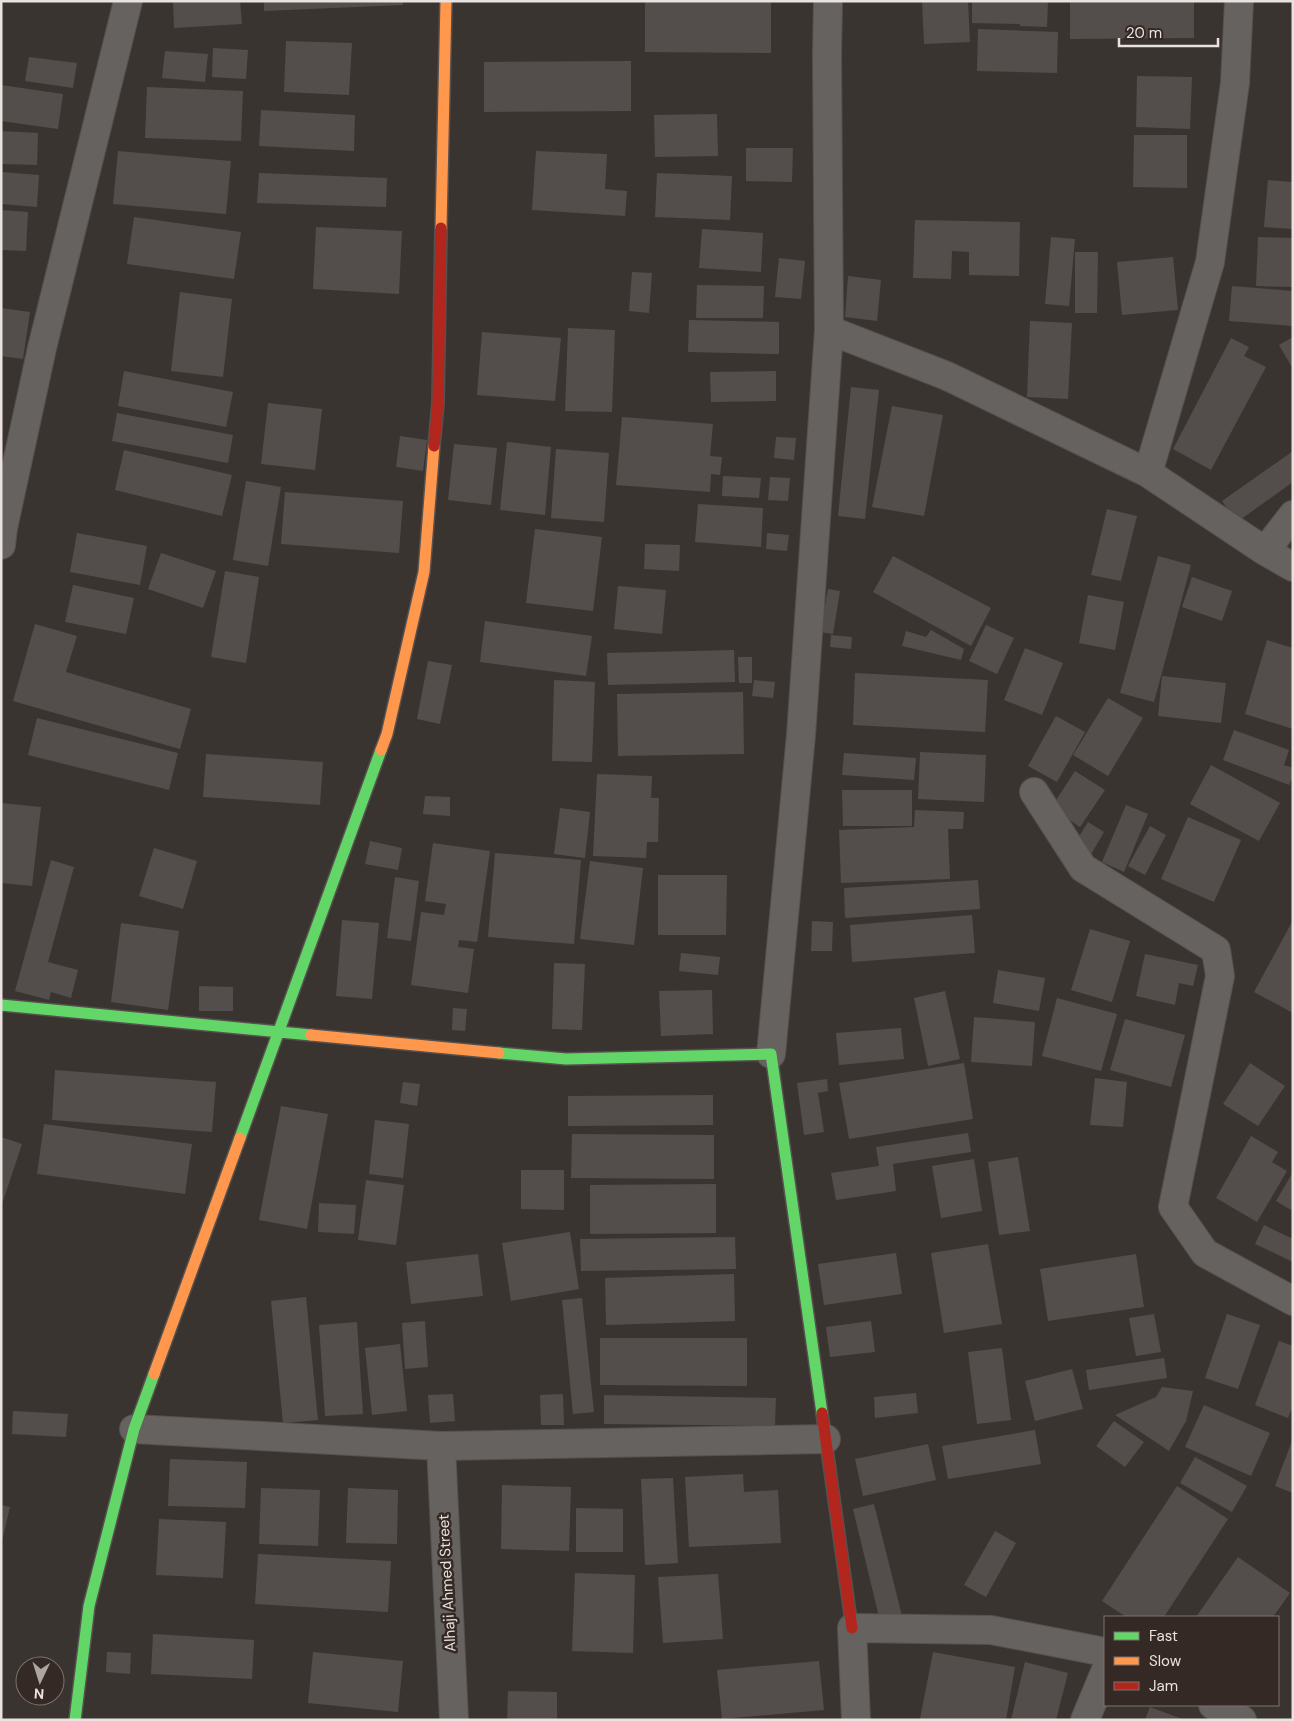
<svg xmlns="http://www.w3.org/2000/svg" width="1294" height="1721" viewBox="0 0 1294 1721" font-family="'DM Sans',sans-serif">
<style>
.building{fill:#534e4b}
.lines{fill:none;stroke-linecap:round;stroke-linejoin:round}
.street-casing{stroke:#56504e;stroke-width:30}
.fast-casing{stroke:#56504e;stroke-width:14}
.slow-casing{stroke:#56504e;stroke-width:14}
.jam-casing{stroke:#56504e;stroke-width:14}
.street{stroke:#66625f;stroke-width:28}
.fast{stroke:#63d668;stroke-width:11}
.slow{stroke:#ff974d;stroke-width:11}
.jam{stroke:#b3261e;stroke-width:11}
.labels{text-anchor:middle;stroke-width:5;stroke-linejoin:round;paint-order:stroke}
.street-label{font-size:15px;fill:#e9e2de;stroke:#342924}
</style>
<rect width="100%" height="100%" fill="#3a3431"/>
<path class="building" d="M 173,1 L 240,1 L 242,24 L 174,28 Z
M 264,1 L 403,1 L 403,5 L 264,11 Z
M 645,1 L 771,1 L 771,53 L 645,52 Z
M 922,1 L 968,1 L 970,42 L 924,44 Z
M 972,1 L 1048,1 L 1047,27 L 1020,26 L 1020,24 L 972,23 Z
M 1070,1 L 1194,1 L 1194,38 L 1070,39 Z
M 978,29 L 1058,32 L 1057,73 L 977,71 Z
M 286,41 L 352,43 L 349,95 L 284,92 Z
M 213,48 L 248,50 L 246,79 L 212,77 Z
M 165,51 L 208,54 L 205,82 L 162,78 Z
M 29,57 L 77,63 L 73,88 L 25,81 Z
M 631,61 L 631,111 L 484,112 L 484,62 Z
M 1137,76 L 1192,77 L 1190,129 L 1136,127 Z
M 1,85 L 63,94 L 58,129 L 1,121 Z
M 147,87 L 243,91 L 241,141 L 145,138 Z
M 261,110 L 355,115 L 354,151 L 259,146 Z
M 717,114 L 718,156 L 655,157 L 654,115 Z
M 1,131 L 38,133 L 37,165 L 1,164 Z
M 1134,135 L 1187,135 L 1187,188 L 1133,187 Z
M 746,148 L 793,148 L 792,182 L 746,181 Z
M 118,151 L 231,161 L 226,214 L 113,204 Z
M 536,151 L 607,154 L 605,189 L 627,191 L 625,216 L 532,210 Z
M 1,172 L 39,175 L 37,207 L 1,204 Z
M 259,173 L 387,178 L 386,207 L 257,203 Z
M 657,173 L 732,176 L 730,220 L 655,217 Z
M 1268,180 L 1293,182 L 1293,229 L 1264,227 Z
M 1,210 L 28,212 L 26,251 L 1,250 Z
M 134,217 L 241,232 L 234,279 L 127,264 Z
M 915,220 L 1020,222 L 1019,276 L 969,275 L 969,252 L 952,251 L 951,279 L 913,278 Z
M 316,227 L 402,231 L 399,294 L 313,289 Z
M 702,229 L 763,233 L 761,272 L 699,268 Z
M 1051,237 L 1075,239 L 1069,306 L 1045,304 Z
M 1258,237 L 1293,238 L 1293,287 L 1256,286 Z
M 1075,252 L 1098,252 L 1097,313 L 1075,313 Z
M 1173,257 L 1178,310 L 1122,315 L 1117,262 Z
M 779,258 L 805,261 L 801,299 L 775,297 Z
M 632,272 L 652,273 L 649,313 L 629,311 Z
M 848,276 L 881,280 L 877,321 L 845,317 Z
M 697,285 L 764,286 L 763,318 L 696,318 Z
M 1232,286 L 1293,291 L 1293,326 L 1229,321 Z
M 180,292 L 232,299 L 223,377 L 171,371 Z
M 1,308 L 30,312 L 23,359 L 1,356 Z
M 689,320 L 779,322 L 779,354 L 688,352 Z
M 1030,321 L 1072,323 L 1068,399 L 1027,397 Z
M 568,328 L 615,330 L 612,412 L 565,411 Z
M 482,332 L 561,338 L 555,401 L 477,395 Z
M 1293,337 L 1293,369 L 1279,345 Z
M 1231,338 L 1249,347 L 1244,356 L 1266,367 L 1211,470 L 1173,449 Z
M 124,371 L 233,392 L 226,427 L 118,406 Z
M 776,371 L 776,401 L 711,402 L 710,372 Z
M 851,387 L 879,390 L 865,519 L 838,516 Z
M 268,403 L 322,409 L 315,470 L 261,464 Z
M 892,406 L 943,415 L 924,516 L 872,507 Z
M 117,413 L 233,435 L 228,463 L 112,441 Z
M 622,417 L 713,424 L 710,456 L 722,457 L 720,475 L 711,474 L 710,492 L 616,485 Z
M 400,436 L 427,440 L 423,471 L 396,467 Z
M 776,437 L 796,438 L 794,460 L 774,458 Z
M 507,442 L 551,447 L 545,515 L 500,510 Z
M 454,444 L 497,448 L 491,505 L 448,500 Z
M 556,449 L 609,453 L 604,522 L 551,518 Z
M 124,450 L 232,475 L 222,516 L 115,490 Z
M 1293,451 L 1293,482 L 1237,522 L 1222,501 Z
M 723,476 L 761,478 L 759,498 L 722,496 Z
M 770,477 L 790,478 L 788,501 L 768,500 Z
M 246,481 L 281,487 L 268,566 L 233,560 Z
M 285,492 L 403,501 L 399,553 L 281,544 Z
M 698,504 L 763,508 L 761,547 L 695,542 Z
M 1107,509 L 1137,516 L 1121,581 L 1091,575 Z
M 535,529 L 602,537 L 593,611 L 526,603 Z
M 77,533 L 147,546 L 140,585 L 70,572 Z
M 767,533 L 789,535 L 787,551 L 766,549 Z
M 645,544 L 680,545 L 679,571 L 644,569 Z
M 161,553 L 216,571 L 203,608 L 148,589 Z
M 893,556 L 991,608 L 971,646 L 873,592 Z
M 1158,556 L 1191,565 L 1154,702 L 1120,693 Z
M 225,571 L 259,577 L 246,663 L 211,657 Z
M 1192,577 L 1232,591 L 1222,621 L 1182,607 Z
M 73,585 L 134,598 L 126,634 L 65,622 Z
M 618,586 L 666,590 L 662,634 L 614,629 Z
M 828,589 L 840,591 L 833,634 L 820,632 Z
M 1088,595 L 1124,602 L 1115,650 L 1079,643 Z
M 485,621 L 592,636 L 586,676 L 480,662 Z
M 35,624 L 77,636 L 66,672 L 191,709 L 180,749 L 13,701 Z
M 986,625 L 1014,638 L 997,674 L 969,661 Z
M 931,630 L 964,649 L 961,660 L 902,646 L 906,631 L 926,637 Z
M 831,635 L 852,637 L 851,649 L 830,647 Z
M 1267,640 L 1293,648 L 1293,729 L 1245,714 Z
M 1025,648 L 1063,663 L 1042,715 L 1004,700 Z
M 734,650 L 735,682 L 608,685 L 607,653 Z
M 738,657 L 752,657 L 752,683 L 739,683 Z
M 428,661 L 452,665 L 440,724 L 417,719 Z
M 855,673 L 988,680 L 985,732 L 853,725 Z
M 1162,676 L 1226,683 L 1221,723 L 1158,716 Z
M 554,680 L 595,682 L 592,762 L 552,761 Z
M 754,680 L 775,682 L 773,698 L 752,696 Z
M 743,692 L 744,754 L 618,756 L 617,694 Z
M 1108,698 L 1143,718 L 1108,776 L 1073,755 Z
M 1056,716 L 1085,732 L 1057,782 L 1028,766 Z
M 37,718 L 178,753 L 169,790 L 28,755 Z
M 1234,730 L 1289,750 L 1284,765 L 1293,768 L 1293,776 L 1289,785 L 1223,760 Z
M 920,752 L 986,755 L 984,802 L 918,799 Z
M 844,753 L 916,758 L 914,780 L 842,775 Z
M 206,754 L 323,762 L 320,805 L 203,797 Z
M 1211,765 L 1280,803 L 1259,841 L 1190,804 Z
M 1075,771 L 1105,790 L 1080,827 L 1051,808 Z
M 597,774 L 652,776 L 651,798 L 659,798 L 658,842 L 647,842 L 646,858 L 593,856 Z
M 842,790 L 912,790 L 912,826 L 843,826 Z
M 425,796 L 450,797 L 450,816 L 423,814 Z
M 1,803 L 41,807 L 32,886 L 1,883 Z
M 1126,805 L 1148,814 L 1124,872 L 1102,862 Z
M 560,808 L 590,812 L 585,858 L 554,854 Z
M 915,810 L 964,812 L 963,829 L 948,829 L 950,879 L 841,883 L 839,830 L 914,827 Z
M 1188,817 L 1241,840 L 1214,902 L 1161,879 Z
M 1088,822 L 1104,832 L 1090,856 L 1073,846 Z
M 1150,826 L 1166,835 L 1145,875 L 1128,866 Z
M 370,841 L 402,848 L 398,870 L 365,864 Z
M 433,843 L 490,851 L 477,942 L 459,940 L 458,947 L 474,949 L 468,993 L 411,985 L 421,912 L 444,915 L 446,904 L 425,901 Z
M 154,848 L 197,861 L 183,909 L 139,896 Z
M 495,853 L 581,860 L 574,944 L 488,937 Z
M 51,860 L 74,867 L 48,962 L 78,970 L 71,998 L 51,992 L 49,1000 L 15,991 Z
M 590,861 L 643,868 L 634,945 L 580,939 Z
M 658,875 L 727,875 L 726,935 L 658,935 Z
M 395,877 L 419,881 L 411,941 L 387,938 Z
M 978,880 L 980,909 L 845,918 L 844,888 Z
M 972,915 L 975,953 L 852,962 L 850,925 Z
M 342,920 L 379,923 L 372,999 L 336,996 Z
M 1293,920 L 1293,1013 L 1254,992 Z
M 812,921 L 833,922 L 832,951 L 811,951 Z
M 121,923 L 179,931 L 168,1010 L 111,1002 Z
M 1090,929 L 1130,941 L 1112,1002 L 1071,990 Z
M 681,953 L 720,957 L 718,975 L 679,971 Z
M 1145,954 L 1198,965 L 1193,986 L 1179,983 L 1175,1005 L 1136,996 Z
M 554,963 L 585,964 L 582,1030 L 552,1029 Z
M 998,970 L 1045,978 L 1039,1011 L 993,1003 Z
M 199,986 L 233,987 L 233,1011 L 199,1011 Z
M 712,990 L 713,1034 L 661,1036 L 659,991 Z
M 945,991 L 960,1059 L 928,1066 L 914,998 Z
M 1057,998 L 1117,1014 L 1101,1071 L 1042,1056 Z
M 453,1008 L 467,1009 L 465,1031 L 452,1030 Z
M 974,1017 L 1035,1022 L 1032,1066 L 971,1062 Z
M 1125,1019 L 1185,1035 L 1171,1087 L 1110,1070 Z
M 901,1028 L 904,1059 L 839,1065 L 836,1033 Z
M 964,1063 L 973,1119 L 849,1139 L 839,1083 Z
M 1250,1063 L 1285,1086 L 1258,1126 L 1223,1104 Z
M 55,1070 L 216,1082 L 212,1132 L 52,1120 Z
M 1095,1078 L 1127,1082 L 1123,1127 L 1090,1125 Z
M 827,1079 L 828,1091 L 818,1093 L 824,1132 L 804,1135 L 797,1083 Z
M 403,1082 L 420,1084 L 417,1106 L 400,1103 Z
M 713,1095 L 713,1125 L 568,1126 L 568,1096 Z
M 281,1106 L 328,1114 L 307,1229 L 259,1220 Z
M 375,1120 L 409,1124 L 403,1178 L 369,1174 Z
M 44,1124 L 192,1144 L 185,1194 L 37,1174 Z
M 968,1133 L 971,1152 L 893,1164 L 896,1191 L 836,1200 L 831,1173 L 879,1166 L 876,1147 Z
M 572,1134 L 714,1135 L 714,1179 L 571,1178 Z
M 1251,1136 L 1278,1152 L 1272,1162 L 1287,1171 L 1257,1222 L 1216,1198 Z
M 1,1137 L 22,1144 L 2,1204 L 1,1204 Z
M 1018,1157 L 1030,1231 L 999,1235 L 988,1162 Z
M 974,1159 L 982,1211 L 941,1218 L 932,1166 Z
M 521,1170 L 564,1170 L 564,1210 L 521,1209 Z
M 1293,1172 L 1293,1207 L 1291,1210 L 1276,1201 Z
M 366,1180 L 404,1185 L 396,1245 L 358,1240 Z
M 716,1184 L 716,1233 L 590,1234 L 590,1185 Z
M 319,1203 L 356,1205 L 354,1234 L 318,1232 Z
M 1264,1225 L 1293,1239 L 1293,1262 L 1255,1244 Z
M 570,1232 L 579,1289 L 511,1301 L 502,1243 Z
M 735,1237 L 736,1269 L 581,1271 L 580,1239 Z
M 988,1244 L 1002,1324 L 944,1333 L 931,1253 Z
M 896,1253 L 902,1294 L 824,1305 L 818,1264 Z
M 478,1254 L 483,1296 L 411,1304 L 406,1262 Z
M 1136,1254 L 1144,1307 L 1048,1321 L 1040,1269 Z
M 734,1274 L 735,1321 L 606,1325 L 605,1278 Z
M 306,1297 L 318,1420 L 283,1423 L 271,1301 Z
M 582,1298 L 594,1412 L 573,1414 L 562,1300 Z
M 1154,1314 L 1161,1352 L 1136,1356 L 1129,1318 Z
M 1227,1314 L 1260,1325 L 1238,1389 L 1205,1378 Z
M 425,1321 L 428,1367 L 405,1369 L 402,1323 Z
M 871,1321 L 875,1352 L 830,1357 L 826,1327 Z
M 357,1322 L 363,1414 L 325,1416 L 319,1325 Z
M 600,1338 L 747,1338 L 747,1386 L 600,1385 Z
M 1279,1341 L 1293,1346 L 1293,1406 L 1288,1418 L 1255,1405 Z
M 400,1344 L 407,1411 L 372,1415 L 365,1348 Z
M 1002,1348 L 1011,1420 L 977,1424 L 968,1352 Z
M 1164,1358 L 1167,1378 L 1089,1390 L 1086,1370 Z
M 1072,1369 L 1083,1409 L 1035,1421 L 1025,1381 Z
M 1162,1387 L 1193,1391 L 1186,1421 L 1169,1451 L 1115,1415 L 1156,1397 Z
M 916,1393 L 918,1413 L 875,1418 L 874,1397 Z
M 453,1394 L 455,1421 L 430,1423 L 428,1395 Z
M 563,1394 L 564,1425 L 541,1425 L 540,1395 Z
M 604,1395 L 776,1398 L 775,1426 L 604,1424 Z
M 1204,1405 L 1270,1433 L 1251,1476 L 1185,1447 Z
M 13,1411 L 68,1414 L 66,1437 L 12,1434 Z
M 1114,1421 L 1144,1442 L 1125,1467 L 1096,1446 Z
M 1035,1430 L 1041,1464 L 948,1479 L 942,1446 Z
M 1293,1438 L 1293,1493 L 1275,1486 Z
M 928,1444 L 936,1480 L 863,1496 L 855,1459 Z
M 1195,1457 L 1247,1486 L 1232,1512 L 1180,1483 Z
M 170,1459 L 247,1462 L 245,1508 L 168,1506 Z
M 743,1474 L 744,1492 L 778,1490 L 781,1543 L 689,1547 L 685,1477 Z
M 673,1478 L 678,1563 L 645,1565 L 641,1479 Z
M 502,1485 L 571,1487 L 569,1551 L 501,1549 Z
M 1177,1486 L 1228,1519 L 1164,1617 L 1126,1617 L 1102,1601 Z
M 261,1488 L 320,1490 L 318,1546 L 259,1544 Z
M 348,1488 L 398,1490 L 397,1544 L 346,1543 Z
M 874,1504 L 902,1616 L 880,1621 L 853,1509 Z
M 1,1505 L 10,1507 L 2,1541 L 1,1541 Z
M 576,1508 L 623,1509 L 623,1552 L 576,1552 Z
M 159,1519 L 226,1522 L 223,1578 L 156,1575 Z
M 995,1531 L 1016,1543 L 986,1597 L 964,1585 Z
M 258,1554 L 391,1561 L 388,1612 L 255,1604 Z
M 1238,1557 L 1290,1593 L 1273,1617 L 1196,1617 Z
M 575,1573 L 635,1575 L 633,1653 L 572,1651 Z
M 718,1574 L 723,1639 L 663,1643 L 658,1577 Z
M 153,1634 L 254,1640 L 252,1679 L 151,1674 Z
M 107,1652 L 131,1653 L 130,1674 L 106,1672 Z
M 313,1652 L 403,1661 L 398,1712 L 308,1703 Z
M 933,1652 L 1015,1667 L 1006,1720 L 920,1719 Z
M 819,1661 L 824,1710 L 722,1719 L 717,1670 Z
M 1025,1662 L 1068,1673 L 1056,1720 L 1011,1720 Z
M 508,1691 L 557,1692 L 557,1720 L 507,1720 Z
M 1150,1707 L 1185,1720 L 1145,1720 Z"/>
<g class="lines">
<g class="street-casing">
<path id="street" d="M 829,330 L 947,376 L 1148,473 L 1265,551 L 1293,567
M 1148,473 L 1210,262 L 1235,83 L 1239,1
M 1,545 L 3,528 L 42,348 L 128,1
M 1265,551 L 1293,515
M 1034,792 L 1083,868 L 1216,950 L 1220,976 L 1173,1207 L 1205,1253 L 1293,1301
M 771,1054 L 801,735 L 829,330 L 827,55 L 828,1
M 134,1429 L 441,1446 L 826,1439
M 441,1446 L 454,1720
M 1213,1705 L 1242,1720
M 856,1720 L 852,1628 L 991,1630 L 1105,1652
M 1085,1720 L 1105,1672"/>
</g>
<g class="fast-casing">
<path id="fast" d="M 1,1005 L 311,1035
M 499,1053 L 566,1059 L 771,1054 L 822,1413
M 240,1138 L 381,750
M 75,1720 L 89,1606 L 134,1429 L 154,1374"/>
</g>
<g class="slow-casing">
<path id="slow" d="M 441,228 L 446,1
M 381,750 L 387,734 L 424,572 L 434,446
M 311,1035 L 499,1053
M 154,1374 L 240,1138"/>
</g>
<g class="jam-casing">
<path id="jam" d="M 434,446 L 438,403 L 441,228
M 822,1413 L 852,1628"/>
</g>
<use href="#street" class="street"/>
<use href="#fast" class="fast"/>
<use href="#slow" class="slow"/>
<use href="#jam" class="jam"/>
</g>
<g class="labels">
<g class="street-label">
<text transform="translate(447 1583) rotate(-93)" y="5">Alhaji Ahmed Street</text>
</g>
</g>
<rect width="1294" height="1721" fill="none" stroke="#e9e2de" stroke-width="5"/>
<rect x="1104" y="1616" width="175" height="90" fill="#342924" stroke="#7c736e"/>
<rect x="1114" y="1632" width="25" height="8" fill="#63d668" stroke="#7c736e"/>
<text x="1149" y="1641" font-size="15" fill="#e9e2de">Fast</text>
<rect x="1114" y="1657" width="25" height="8" fill="#ff974d" stroke="#7c736e"/>
<text x="1149" y="1666" font-size="15" fill="#e9e2de">Slow</text>
<rect x="1114" y="1682" width="25" height="8" fill="#b3261e" stroke="#7c736e"/>
<text x="1149" y="1691" font-size="15" fill="#e9e2de">Jam</text>
<g transform="translate(40 1681) rotate(184)"><circle r="24" fill="#342924" stroke="#7c736e"/>
<path d="M0-4L9 19L0 12L-9 19Z" fill="#aca5a1"/>
<text y="-8" font-size="14" font-weight="bold" text-anchor="middle" fill="#e9e2de">N</text>
</g>
<path d="M1119 38v8h99v-8" fill="none" stroke="#e9e2de" stroke-width="2.5"/>
<text x="1126" y="38" font-size="15" fill="#e9e2de" stroke="#342924" stroke-width="4" paint-order="stroke">20 m</text>
</svg>
